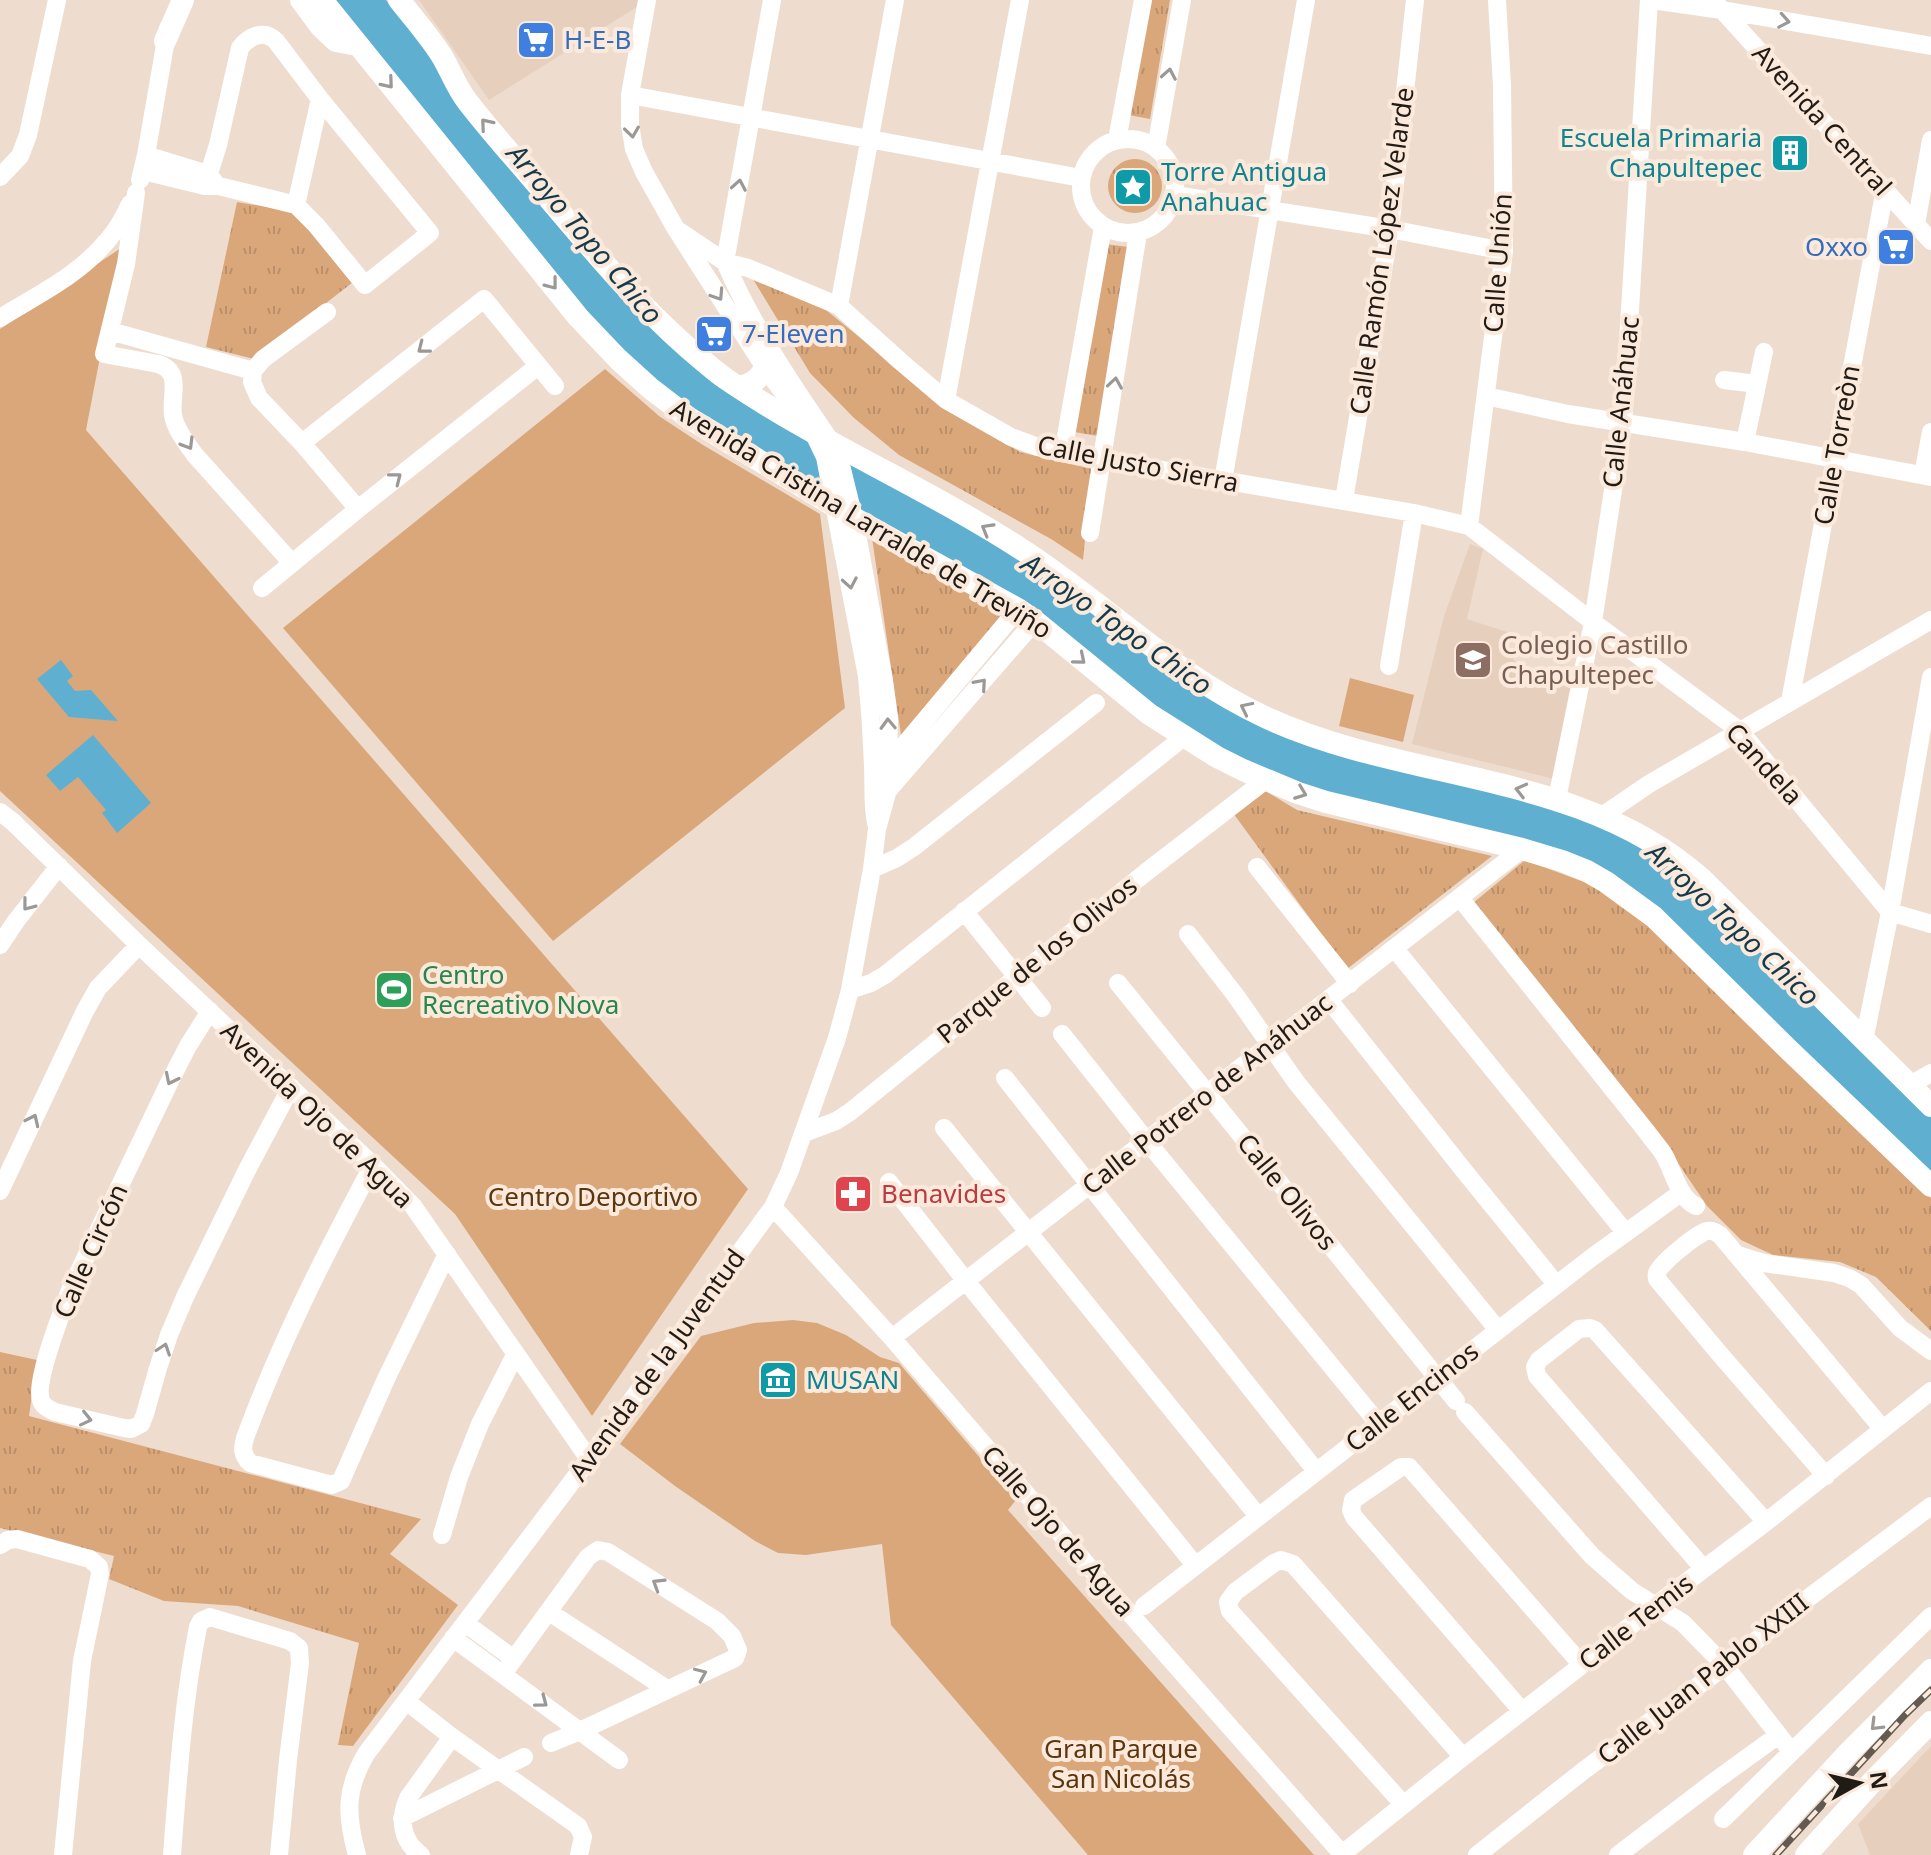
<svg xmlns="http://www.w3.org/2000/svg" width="1931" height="1855" viewBox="0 0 1931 1855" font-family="'Noto Sans',sans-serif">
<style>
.built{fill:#e6cfbd}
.park{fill:url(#park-tufts)}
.garden{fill:#daa77a}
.water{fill:#5fafd1}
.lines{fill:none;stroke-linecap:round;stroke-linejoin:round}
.minor{stroke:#fff;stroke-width:18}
.major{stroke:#fff;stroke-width:22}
.rail-casing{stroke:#635a52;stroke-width:7}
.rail{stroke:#fbeadc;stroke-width:4;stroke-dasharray:12;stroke-linecap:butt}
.oneway{stroke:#9b9896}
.labels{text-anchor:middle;stroke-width:8;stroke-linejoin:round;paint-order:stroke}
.shop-label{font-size:26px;fill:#366cbe;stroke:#fbeadc;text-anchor:start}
.street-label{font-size:26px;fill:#211b16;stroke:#fbeadc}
.culture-label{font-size:26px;fill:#0d838f;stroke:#fbeadc;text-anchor:start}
.education-label{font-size:26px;fill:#785e54;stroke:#fbeadc;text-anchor:start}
.leisure-label{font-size:26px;fill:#27864d;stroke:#fbeadc;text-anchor:start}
.health-label{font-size:26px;fill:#be3a42;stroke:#fbeadc;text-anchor:start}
.park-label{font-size:26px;fill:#5b360f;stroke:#fbeadc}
.water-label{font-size:28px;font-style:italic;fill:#163a49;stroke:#fbeadc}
</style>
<defs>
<pattern id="park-tufts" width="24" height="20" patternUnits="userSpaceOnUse" patternTransform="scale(2)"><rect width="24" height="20" fill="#daa77a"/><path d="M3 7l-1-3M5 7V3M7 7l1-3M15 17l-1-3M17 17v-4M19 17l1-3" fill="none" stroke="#bb8f69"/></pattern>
</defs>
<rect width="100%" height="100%" fill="#eeddcf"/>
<path class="built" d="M 419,0 L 641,0 L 640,5 L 489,100 Z
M 1470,544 L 1483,549 L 1467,619 L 1510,633 L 1506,648 L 1520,669 L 1572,682 L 1554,779 L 1412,744 L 1444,616 Z
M 1931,1746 L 1931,1855 L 1870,1855 L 1858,1824 Z"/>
<path class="park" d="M 1145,0 L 1170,0 L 1150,119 L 1123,114 Z
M1108 186a27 27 0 1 1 54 0a27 27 0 1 1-54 0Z
M 237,202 L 291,211 L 357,279 L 254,359 L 206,347 Z
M 1105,244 L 1129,247 L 1098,436 L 1074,432 Z
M 751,276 L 815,301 L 945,407 L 1020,452 L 1092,469 L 1083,560 L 1051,539 L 899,455 L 854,418 L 810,373 Z
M 872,538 L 1008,616 L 902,742 Z
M 1262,789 L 1297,810 L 1492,856 L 1347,969 L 1233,813 Z
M 1525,860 L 1584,882 L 1630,907 L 1931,1198 L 1931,1331 L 1876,1277 L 1840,1262 L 1773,1255 L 1741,1240 L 1707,1206 L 1661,1138 L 1473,903 Z
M 0,1352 L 37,1360 L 29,1416 L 421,1519 L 390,1554 L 458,1605 L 353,1746 L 338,1745 L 359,1643 L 238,1606 L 164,1601 L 109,1579 L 114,1556 L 0,1528 Z"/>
<path class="garden" d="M 121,248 L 86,430 L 748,1189 L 592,1416 L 455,1214 L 0,791 L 0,329 Z
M 605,369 L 659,416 L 703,445 L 820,514 L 845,708 L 553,941 L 283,628 Z
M 1350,678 L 1414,695 L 1403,742 L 1339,726 Z
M 793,1320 L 817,1323 L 846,1335 L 880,1357 L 899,1363 L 1016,1500 L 1008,1510 L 1314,1855 L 1088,1855 L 891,1625 L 882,1544 L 806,1555 L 778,1553 L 755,1541 L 675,1486 L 620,1444 L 701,1336 L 754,1323 Z"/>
<path class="water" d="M 333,0 L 386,0 L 464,98 L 701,359 L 899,477 L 1232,701 L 1500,785 L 1661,848 L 1931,1106 L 1931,1186 L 1606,882 L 1243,770 L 1035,621 L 650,388 Z
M 61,660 L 73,676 L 67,681 L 75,691 L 91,690 L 118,721 L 69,717 L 37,679 Z
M 93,735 L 151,803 L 117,833 L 102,813 L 106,810 L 78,777 L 60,791 L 46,775 Z"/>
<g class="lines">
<path class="minor" d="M 647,0 L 630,95 L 630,125 L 634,149 L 644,172 L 676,229 L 765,368 L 814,434 L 825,457 L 867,676 C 870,706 872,735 873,766 C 874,786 872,803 876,823
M 1652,0 L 1722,10 L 1931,46
M 1713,0 L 1931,241
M 630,95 L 1081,178
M1081 186a47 47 0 1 1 94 0a47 47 0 1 1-94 0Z
M 1117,140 L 1143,0
M 1156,148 L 1182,0
M 146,155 L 208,174 L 214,181
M 143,171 L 205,186 L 219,186 L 296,205 L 316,225 L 365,285 L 430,233 L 320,99 L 276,41 C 264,29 249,36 240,48 L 218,145 L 205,186
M 0,177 L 20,156 L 28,135 L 57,0
M 140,180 L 146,155 L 168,28
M 136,193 L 126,264 L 104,354 L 158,364 C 183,371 170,397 173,415 C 175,429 187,444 195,455 L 291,562
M 1175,195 L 1390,229 L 1504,251
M 296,205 L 320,99
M 1916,224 L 1931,140
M 676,229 L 725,262 L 748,268 L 839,306 L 900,361 L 946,400 L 1011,437 L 1038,447 L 1063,453 L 1414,513 L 1469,526 L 1593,622 L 1740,731 L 1890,912 L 1931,924
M 839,306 L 895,0
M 0,318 C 37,295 78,276 107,241 C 117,230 124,217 130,204
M 110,331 L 253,371
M 253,371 L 252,382 L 259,398 L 302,443 L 358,509
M 253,371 L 263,359 L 327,312
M 1724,380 L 1757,384
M 1486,396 L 1568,414 L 1745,442 L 1931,477
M 946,400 L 1020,0
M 1745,442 L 1764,352
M 302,443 L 484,299 L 555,386
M 1063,453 L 1103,227
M 1923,475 L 1931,432
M 1223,481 L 1306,0
M 1344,500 L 1390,229 L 1415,0
M 1469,526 L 1504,251 L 1502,85 L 1497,0
M 1090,533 L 1138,233
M 262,588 L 358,509 L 538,366
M 1389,666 L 1414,513
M 1790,702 L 1885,189
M 889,763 L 1018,609
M 884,795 L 1035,621
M 1557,799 L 1593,622 L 1623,424 L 1649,0
M 0,812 L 13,822 L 139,945 L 373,1165 L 413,1206 L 589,1459
M 1602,816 L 1649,784 L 1931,620
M 1257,867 L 1350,984
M 872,869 L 897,858 L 914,847 L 1096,703
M 1460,898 L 1647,1132 C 1652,1139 1658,1146 1663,1153 C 1673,1169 1678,1198 1696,1206
M 964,911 L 1042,1008
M 1188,934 L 1236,996 L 1296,1082 L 1498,1330
M 0,945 L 16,921 L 59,866
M 1395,949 L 1625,1232
M 1118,983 L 1456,1401
M 850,990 L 871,983 L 885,975 L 1185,736
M 1329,1000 L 1465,1172 L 1556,1284
M 210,1011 L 188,1046 L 170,1081 L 70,1290 C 63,1309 34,1383 41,1400 C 43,1407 49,1409 55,1412 L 124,1428 L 131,1429 L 141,1424 L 145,1414 L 158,1368 L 169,1335 L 185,1297 L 247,1170 L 291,1087
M 1062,1034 L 1146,1140 L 1378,1423
M 1864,1041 L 1890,912 L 1931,677
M 1005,1078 L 1316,1471
M 1910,1085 L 1931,1073
M 944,1128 L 1258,1516
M 804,1133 L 836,1121 L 850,1112 L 1145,873 L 1267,779
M 373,1165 C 325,1254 280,1343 245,1438 C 242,1448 242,1455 250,1463 L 332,1485 L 341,1481 L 386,1379 L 447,1254
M 889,1182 L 965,1280 L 1195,1565
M 0,1191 L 85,1011 L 98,988 L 139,945
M 773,1207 L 892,1338 L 1102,1582 L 1343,1855
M 1738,1255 L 1764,1263 L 1834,1273 L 1849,1278 L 1861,1285 L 1900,1328 L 1931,1351
M 892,1338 L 1522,849
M 1465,1412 L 1592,1556 L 1632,1591 L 1683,1623 L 1725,1666 L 1791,1751
M 1826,1476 L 1718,1352 L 1657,1279 C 1657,1277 1656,1275 1657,1273 C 1658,1265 1699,1232 1707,1231 C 1713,1230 1715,1232 1720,1235 L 1882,1428
M 442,1535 L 459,1477 L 480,1424 L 515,1355
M 0,1545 L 8,1540 L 17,1539 L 90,1559 L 99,1567 L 100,1574 L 82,1661 L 63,1855
M 1704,1569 L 1537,1376 L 1535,1367 L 1539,1360 L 1579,1329 L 1590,1328 L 1595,1330 L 1766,1522
M 1144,1606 L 1591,1258 L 1682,1192
M 549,1612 L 667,1689
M 465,1623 L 514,1659
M 453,1638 L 619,1760
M 503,1674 L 588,1557 L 598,1550 L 608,1552 L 717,1621 L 732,1636 L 738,1650 L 735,1658 L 580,1731 L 551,1743
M 406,1701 L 452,1737 L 578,1826 L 583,1837 L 579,1855
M 1522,1711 L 1354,1517 L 1351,1510 L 1353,1500 L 1401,1467 L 1409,1467 L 1582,1665
M 1403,1804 L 1230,1611 L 1228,1602 L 1235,1592 L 1274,1563 L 1281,1560 L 1293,1564 L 1463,1757
M 402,1818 L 524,1757
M 1723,1819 L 1931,1616
M 1342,1854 L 1463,1757 L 1582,1665 L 1656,1605 L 1766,1522 L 1931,1391
M 172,1855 C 178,1778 183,1702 198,1627 L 201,1621 L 210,1617 L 290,1641 L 299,1648 L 300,1663 L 288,1760 L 279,1855
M 357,1855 C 346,1815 345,1790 366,1754 L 574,1479 L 773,1207 L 789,1173 L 837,1038 L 850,990 L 872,869 L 877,829 L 887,793 L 889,719 L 884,681 L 854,518 L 839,457 L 832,443 C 792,385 753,327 725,262 L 772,0
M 421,1855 C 401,1841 399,1819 408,1798 L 452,1737
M 1477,1855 L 1583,1771 L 1725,1666 L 1807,1599 L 1931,1506
M 1618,1855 L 1715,1781 L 1777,1736"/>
<path class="major" d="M 301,0 L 321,27 L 336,41 L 357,45
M 322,0 L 578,317 L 618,359 L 650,388 L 689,418 L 854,518 L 1018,609 L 1035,621 L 1149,714 L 1217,757 L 1243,770 L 1298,793 L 1326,802 L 1522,849 L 1562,861 L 1587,871 L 1606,882 L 1654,917 L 1787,1048 L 1931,1186
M 399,0 C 414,19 431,38 443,58 C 451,72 457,88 467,101 C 493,135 523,167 550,200 C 594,252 637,303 688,348 C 700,358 713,370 726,379 C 820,443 925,487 1021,549 C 1105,603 1175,676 1267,718 C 1409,783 1583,771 1703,880 L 1931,1106
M 165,41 L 183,0
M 740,387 C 752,383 759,380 765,368
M 1754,1855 L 1850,1751 L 1931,1670
M 1806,1855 L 1874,1780 L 1931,1722"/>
<g class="rail-casing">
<path id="rail" d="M 1776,1855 L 1905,1715 L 1931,1690"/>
</g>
<use href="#rail" class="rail"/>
</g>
<defs><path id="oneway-chevron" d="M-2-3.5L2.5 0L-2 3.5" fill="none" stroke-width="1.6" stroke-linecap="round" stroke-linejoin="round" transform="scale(2)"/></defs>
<g class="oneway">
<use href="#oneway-chevron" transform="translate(1784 21) rotate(10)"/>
<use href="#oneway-chevron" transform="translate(1169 74) rotate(-80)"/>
<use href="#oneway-chevron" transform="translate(388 83) rotate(50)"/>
<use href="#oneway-chevron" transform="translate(486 124) rotate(-130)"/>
<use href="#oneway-chevron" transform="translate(632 132) rotate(82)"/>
<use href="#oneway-chevron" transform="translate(739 185) rotate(-80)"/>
<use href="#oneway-chevron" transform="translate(552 284) rotate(52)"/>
<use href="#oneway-chevron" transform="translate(718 295) rotate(57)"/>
<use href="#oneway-chevron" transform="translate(423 348) rotate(142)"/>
<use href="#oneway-chevron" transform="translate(1115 383) rotate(-81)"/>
<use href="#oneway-chevron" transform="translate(188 444) rotate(59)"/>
<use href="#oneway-chevron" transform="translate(396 478) rotate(-38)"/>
<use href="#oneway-chevron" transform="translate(987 529) rotate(-150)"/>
<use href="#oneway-chevron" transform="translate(850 583) rotate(80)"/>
<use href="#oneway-chevron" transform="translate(1080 659) rotate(40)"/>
<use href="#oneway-chevron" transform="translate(981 684) rotate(-49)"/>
<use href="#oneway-chevron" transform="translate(1246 708) rotate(-154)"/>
<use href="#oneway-chevron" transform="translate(888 724) rotate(-92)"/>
<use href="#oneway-chevron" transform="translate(1521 790) rotate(-166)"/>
<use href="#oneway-chevron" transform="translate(1301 793) rotate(21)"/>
<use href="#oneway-chevron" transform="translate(28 905) rotate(128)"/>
<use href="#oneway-chevron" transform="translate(171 1079) rotate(116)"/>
<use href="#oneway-chevron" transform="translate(33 1120) rotate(-65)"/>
<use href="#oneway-chevron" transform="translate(164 1349) rotate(-71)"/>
<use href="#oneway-chevron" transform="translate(86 1419) rotate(13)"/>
<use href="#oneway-chevron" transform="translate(658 1584) rotate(-148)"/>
<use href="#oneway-chevron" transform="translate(701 1674) rotate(-24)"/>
<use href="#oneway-chevron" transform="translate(542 1702) rotate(37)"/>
<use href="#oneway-chevron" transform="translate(1876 1725) rotate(135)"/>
</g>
<defs>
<g id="supermarket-square" transform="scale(2)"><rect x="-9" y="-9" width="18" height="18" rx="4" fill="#3f7fe0" stroke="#fbeadc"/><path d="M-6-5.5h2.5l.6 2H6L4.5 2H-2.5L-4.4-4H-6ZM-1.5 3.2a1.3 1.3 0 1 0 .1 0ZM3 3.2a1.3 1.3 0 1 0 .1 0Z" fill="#fff"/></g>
<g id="building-square" transform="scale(2)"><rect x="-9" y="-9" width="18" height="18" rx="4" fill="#0f9aa8" stroke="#fbeadc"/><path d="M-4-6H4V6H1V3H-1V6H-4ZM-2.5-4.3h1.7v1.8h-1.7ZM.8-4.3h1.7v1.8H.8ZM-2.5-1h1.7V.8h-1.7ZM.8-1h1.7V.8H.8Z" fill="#fff"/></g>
<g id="sight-square" transform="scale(2)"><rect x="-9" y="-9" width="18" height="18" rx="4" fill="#0f9aa8" stroke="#fbeadc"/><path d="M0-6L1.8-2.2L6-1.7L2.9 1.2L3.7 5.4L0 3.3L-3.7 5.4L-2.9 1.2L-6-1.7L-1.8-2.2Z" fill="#fff"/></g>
<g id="school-square" transform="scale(2)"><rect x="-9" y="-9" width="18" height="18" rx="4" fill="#8d6e63" stroke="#fbeadc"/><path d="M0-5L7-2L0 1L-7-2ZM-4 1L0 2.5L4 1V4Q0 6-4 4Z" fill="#fff"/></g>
<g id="stadium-square" transform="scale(2)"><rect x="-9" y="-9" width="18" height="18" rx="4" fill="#2e9e5b" stroke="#fbeadc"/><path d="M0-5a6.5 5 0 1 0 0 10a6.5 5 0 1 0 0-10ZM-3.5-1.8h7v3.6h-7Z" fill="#fff"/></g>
<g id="pharmacy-square" transform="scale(2)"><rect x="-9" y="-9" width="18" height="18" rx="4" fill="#e0444e" stroke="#fbeadc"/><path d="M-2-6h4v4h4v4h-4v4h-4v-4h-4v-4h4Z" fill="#fff"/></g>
<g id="museum-square" transform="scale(2)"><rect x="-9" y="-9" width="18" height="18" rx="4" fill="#0f9aa8" stroke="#fbeadc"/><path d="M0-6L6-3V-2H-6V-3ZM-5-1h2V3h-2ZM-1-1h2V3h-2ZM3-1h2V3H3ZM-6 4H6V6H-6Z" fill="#fff"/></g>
</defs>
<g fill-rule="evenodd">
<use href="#supermarket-square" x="536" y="40"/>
<use href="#building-square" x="1790" y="153"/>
<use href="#sight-square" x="1133" y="187"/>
<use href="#supermarket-square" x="1896" y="247"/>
<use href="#supermarket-square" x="714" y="334"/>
<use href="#school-square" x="1473" y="660"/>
<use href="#stadium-square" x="394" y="990"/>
<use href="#pharmacy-square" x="853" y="1194"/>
<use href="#museum-square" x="778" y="1380"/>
</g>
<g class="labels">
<g class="shop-label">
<text x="564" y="49">H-E-B</text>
<text x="1868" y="256" text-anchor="end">Oxxo</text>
<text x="742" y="343">7-Eleven</text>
</g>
<g class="street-label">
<text transform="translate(1822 120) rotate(48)" y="9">Avenida Central</text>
<text transform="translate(1382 251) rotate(-82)" y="9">Calle Ramón López Velarde</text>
<text transform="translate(1498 263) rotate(-86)" y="9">Calle Unión</text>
<text transform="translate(1621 402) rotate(-84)" y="9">Calle Anáhuac</text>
<text transform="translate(1837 445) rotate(-80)" y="9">Calle Torreòn</text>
<text transform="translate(1138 464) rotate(11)" y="9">Calle Justo Sierra</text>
<text transform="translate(861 519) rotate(31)" y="9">Avenida Cristina Larralde de Treviño</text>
<text transform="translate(1764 764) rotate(48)" y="9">Candela</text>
<text transform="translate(1037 960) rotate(-39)" y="9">Parque de los Olivos</text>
<text transform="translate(1207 1094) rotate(-38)" y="9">Calle Potrero de Anáhuac</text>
<text transform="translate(317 1115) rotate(44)" y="9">Avenida Ojo de Agua</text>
<text transform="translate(1287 1192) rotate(51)" y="9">Calle Olivos</text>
<text transform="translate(91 1251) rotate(-66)" y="9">Calle Circón</text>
<text transform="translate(657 1365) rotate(-54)" y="9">Avenida de la Juventud</text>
<text transform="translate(1412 1397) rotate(-38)" y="9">Calle Encinos</text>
<text transform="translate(1058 1531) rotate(49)" y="9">Calle Ojo de Agua</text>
<text transform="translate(1636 1622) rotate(-38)" y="9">Calle Temis</text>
<text transform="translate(1703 1679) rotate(-38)" y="9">Calle Juan Pablo XXIII</text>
</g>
<g class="culture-label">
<text x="1762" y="147" text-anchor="end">Escuela Primaria<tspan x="1762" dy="30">Chapultepec</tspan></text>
<text x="1161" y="181">Torre Antigua<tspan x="1161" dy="30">Anahuac</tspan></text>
<text x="806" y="1389">MUSAN</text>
</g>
<g class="education-label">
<text x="1501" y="654">Colegio Castillo<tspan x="1501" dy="30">Chapultepec</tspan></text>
</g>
<g class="leisure-label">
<text x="422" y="984">Centro<tspan x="422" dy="30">Recreativo Nova</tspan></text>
</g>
<g class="health-label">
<text x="881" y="1203">Benavides</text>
</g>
<g class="park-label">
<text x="593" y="1206">Centro Deportivo</text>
<text x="1121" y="1758">Gran Parque<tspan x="1121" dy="30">San Nicolás</tspan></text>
</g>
<g class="water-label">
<text transform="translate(585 234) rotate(50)" y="10">Arroyo Topo Chico</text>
<text transform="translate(1117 624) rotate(35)" y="10">Arroyo Topo Chico</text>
<text transform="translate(1733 924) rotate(43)" y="10">Arroyo Topo Chico</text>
</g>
</g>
<g transform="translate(1859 1783) rotate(82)" stroke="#fbeadc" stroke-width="6" paint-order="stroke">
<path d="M0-6L14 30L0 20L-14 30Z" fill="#211b16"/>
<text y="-12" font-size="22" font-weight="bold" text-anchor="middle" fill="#211b16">N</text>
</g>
</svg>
